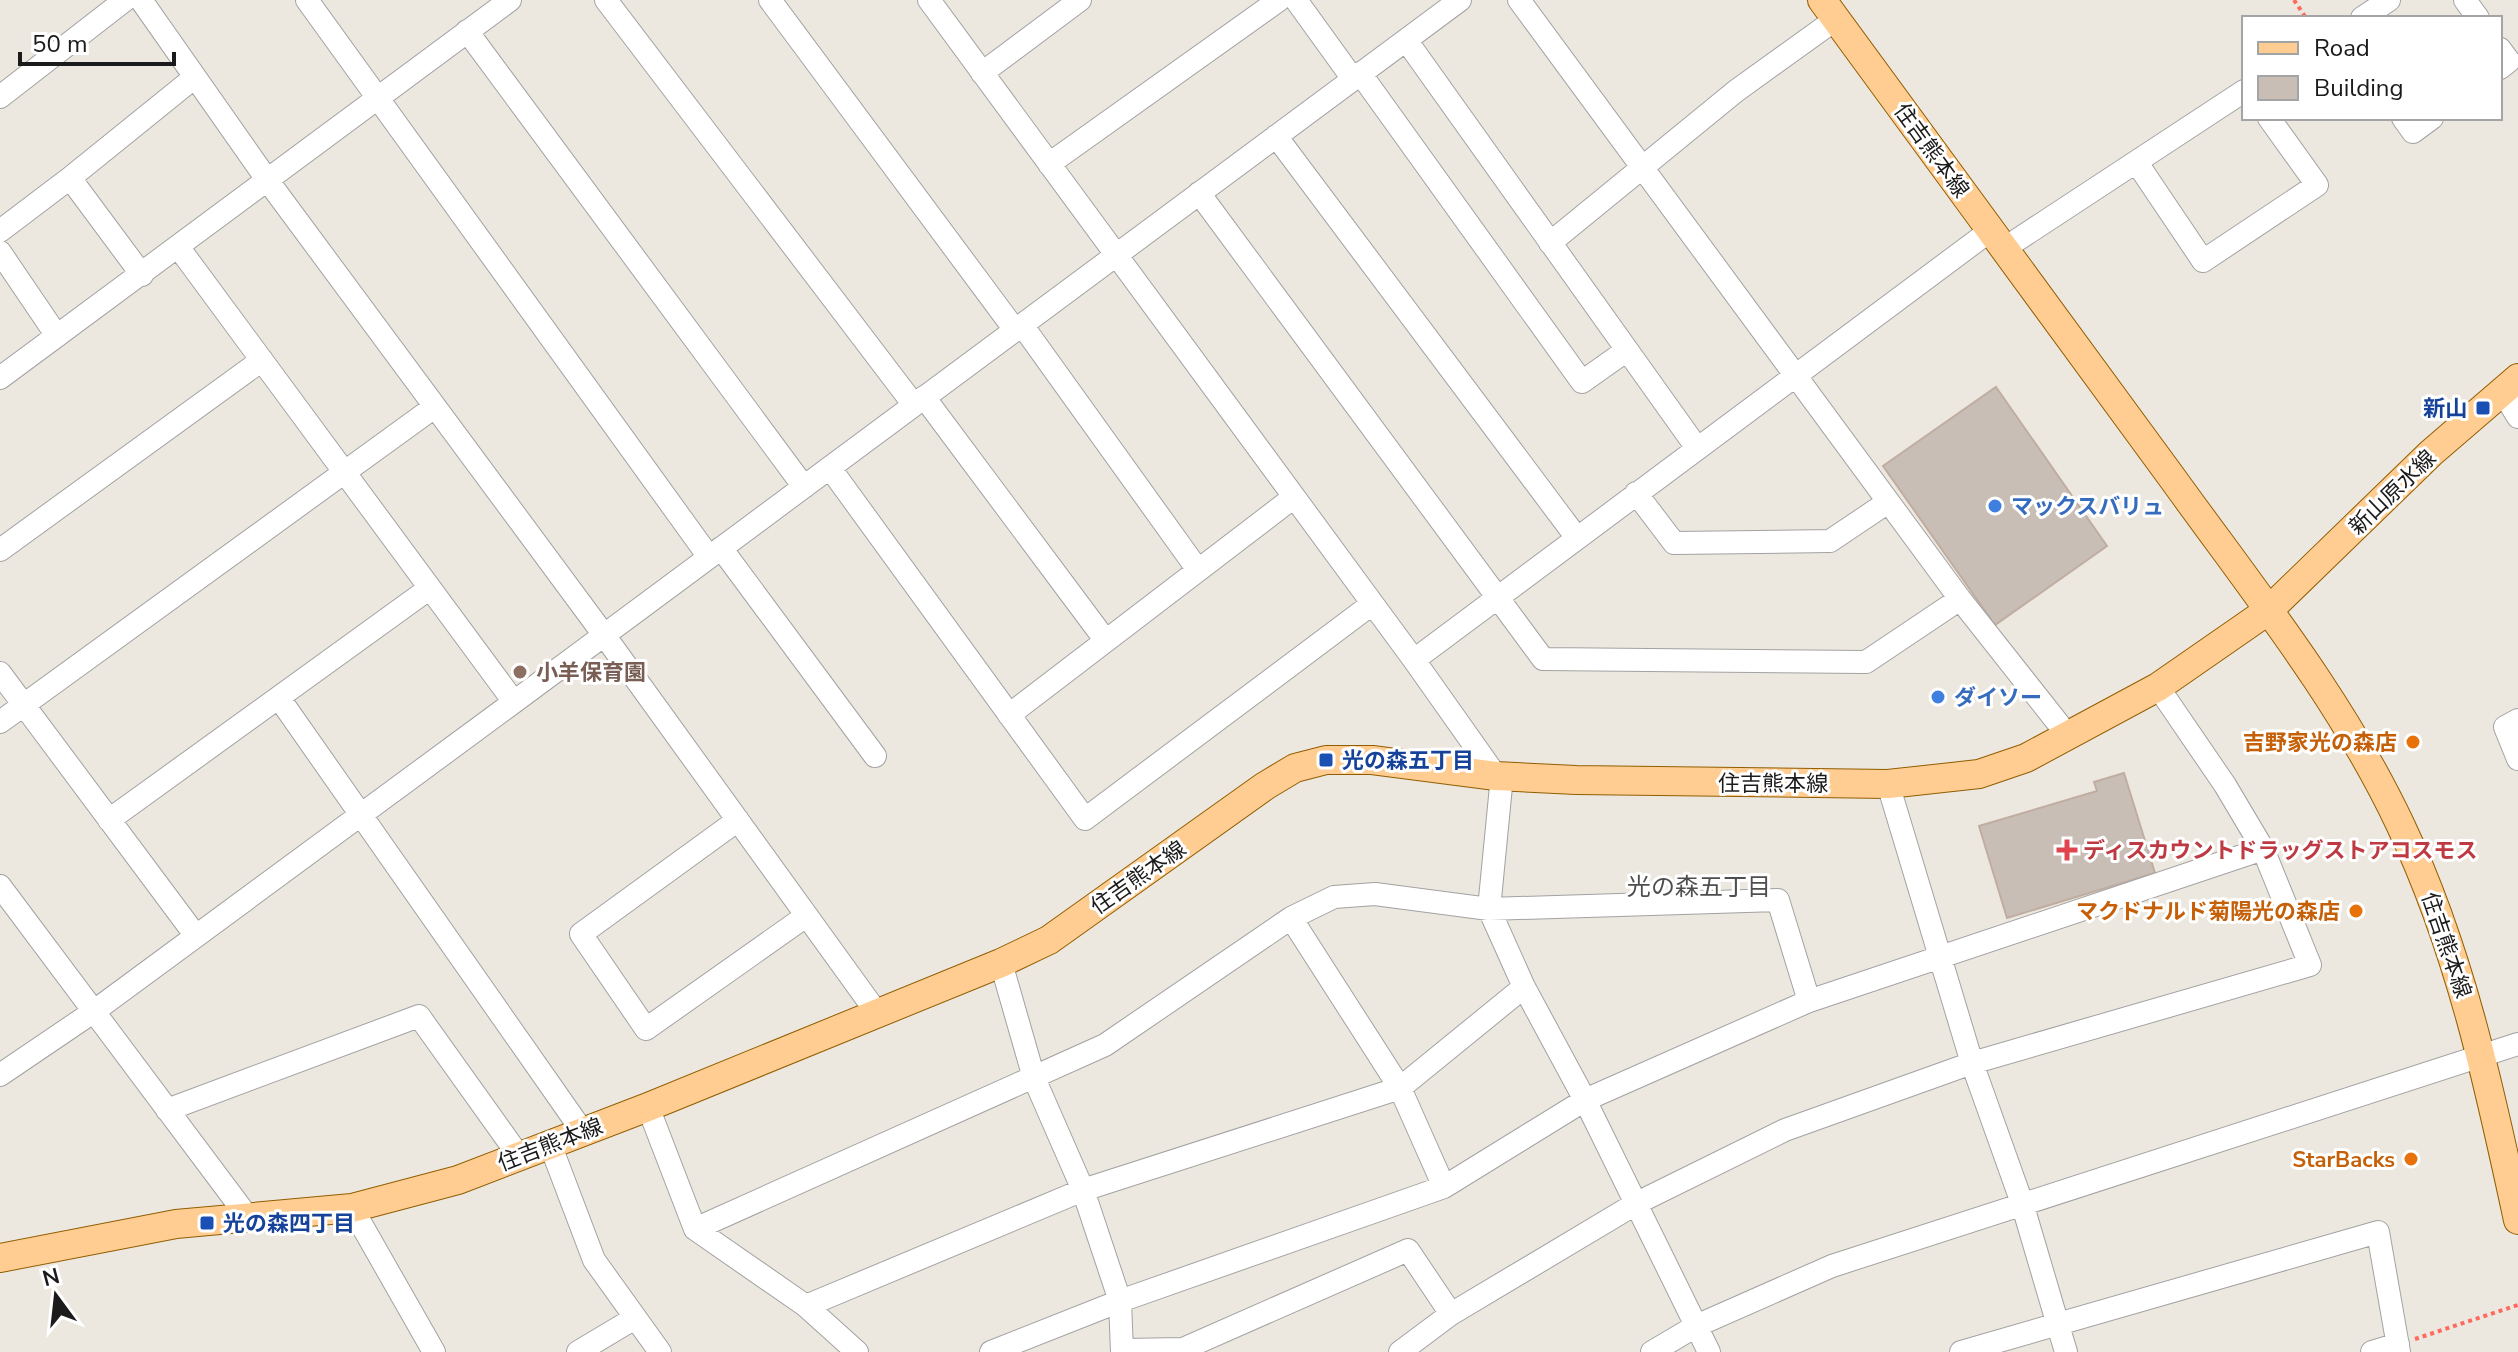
<svg xmlns="http://www.w3.org/2000/svg" width="2518" height="1352" viewBox="0 0 2518 1352" font-family="'Nunito Sans','Noto Sans JP',sans-serif">
<style>
.building{fill:#c9beb5;stroke:#c0ada1;stroke-width:2}
.lines{fill:none;stroke-linecap:round;stroke-linejoin:round}
.minor-casing{stroke:#a2a2a2;stroke-width:24}
.major-casing{stroke:#915d00;stroke-width:30}
.path{stroke:#ff6a5e;stroke-width:4;stroke-dasharray:4 4;stroke-linecap:butt}
.minor{stroke:#fff;stroke-width:22}
.major{stroke:#ffcd92;stroke-width:28}
.transit-dot{fill:#1a4fb4;stroke:#fff;stroke-width:3}
.shop-dot{fill:#3f7fe0;stroke:#fff;stroke-width:3}
.education-dot{fill:#8d6e63;stroke:#fff;stroke-width:3}
.food-dot{fill:#e8710a;stroke:#fff;stroke-width:3}
.health-dot{fill:#e0444e;stroke:#fff;stroke-width:3}
.labels{text-anchor:middle;stroke-width:6;stroke-linejoin:round;paint-order:stroke}
.street-label{font-size:22px;fill:#1b1b1b;stroke:#fff}
.transit-label{font-size:22px;font-weight:bold;fill:#164399;stroke:#fff;text-anchor:start}
.shop-label{font-size:22px;font-weight:bold;fill:#366cbe;stroke:#fff;text-anchor:start}
.education-label{font-size:22px;font-weight:bold;fill:#785e54;stroke:#fff;text-anchor:start}
.food-label{font-size:22px;font-weight:bold;fill:#c56008;stroke:#fff;text-anchor:end}
.health-label{font-size:22px;font-weight:bold;fill:#be3a42;stroke:#fff;text-anchor:start}
.neighbourhood-label{font-size:24px;fill:#4e4e4e;stroke:#fff}
</style>
<rect width="100%" height="100%" fill="#ede8df"/>
<path class="building" d="M 1996,387 L 2107,546 L 1995,625 L 1883,466 Z
M 2124,773 L 2155,873 L 2007,918 L 1979,826 L 2097,791 L 2094,782 Z"/>
<g class="lines">
<g class="minor-casing">
<path id="minor" d="M 141,0 L 268,181 L 604,635 L 877,1013
M 307,0 L 709,557
M 606,0 L 914,405
M 770,0 L 1015,330
M 929,0 L 1414,660 L 1496,776
M 1296,0 L 1353,79
M 1519,0 L 1960,599 L 2069,737
M 2465,0 L 2478,18
M 2362,18 L 2389,0
M 467,31 L 804,487
M 1406,40 L 1697,448
M 2500,49 L 2509,61 L 2500,68
M 982,73 L 1080,0
M 1360,73 L 1582,382 L 1627,350
M 0,97 L 125,0
M 2403,118 L 2413,132 L 2432,118
M 1276,136 L 1577,538
M 2137,163 L 2203,261 L 2317,185 L 2269,118
M 1049,164 L 1279,0
M 1199,193 L 1543,659 L 1866,662 L 1960,599
M 0,231 L 70,178
M 1550,243 L 1736,91 L 1836,19
M 179,248 L 514,702
M 2005,248 L 2244,91
M 0,252 L 57,336
M 142,275 L 70,178 L 195,77
M 1022,325 L 1198,570
M 0,378 L 510,0
M 2502,391 L 2518,417
M 924,397 L 1106,641
M 830,468 L 1085,819 L 1372,604
M 1636,493 L 1674,543 L 1830,541 L 1888,502
M 721,548 L 875,756
M 0,550 L 262,360
M 1414,660 L 1991,230
M 0,673 L 196,936
M 279,698 L 583,1132
M 1009,715 L 1294,497
M 2518,720 L 2505,727 L 2518,759
M 0,722 L 433,408
M 1502,776 L 1489,909 L 1524,987 L 1585,1100 L 1709,1352
M 1888,784 L 1972,1063 L 2022,1203 L 2066,1352
M 109,820 L 430,588
M 738,820 L 581,934 L 646,1029 L 806,916
M 0,886 L 250,1220
M 1291,918 L 1400,1088 L 1444,1187
M 1001,963 L 1034,1078 L 1083,1190 L 1120,1301 L 1122,1352
M 0,1075 L 93,1012 L 514,702 L 1460,0
M 648,1107 L 695,1229 L 806,1306 L 857,1352
M 167,1110 L 419,1016 L 519,1156
M 550,1144 L 594,1260 L 660,1352
M 352,1208 L 434,1352
M 695,1229 L 1105,1045 L 1291,918 L 1334,897 L 1375,894 L 1489,909 L 1778,900 L 1809,1001
M 806,1306 L 1083,1190 L 1400,1088 L 1524,987
M 1122,1350 L 1183,1349 L 1408,1250 L 1451,1314
M 578,1352 L 635,1318
M 991,1352 L 1120,1301 L 1444,1187 L 1585,1100 L 1809,1001 L 2263,849
M 1400,1352 L 1451,1314 L 1637,1203 L 1785,1130 L 1972,1063 L 2310,965 L 2263,849 L 2225,785 L 2158,687
M 1652,1352 L 1696,1326 L 1832,1266 L 2518,1044
M 1961,1352 L 2378,1232 L 2399,1352
M 2372,1352 L 2398,1344"/>
</g>
<g class="major-casing">
<path id="major" d="M 1822,0 C 1939,160 2056,319 2173,479 C 2253,590 2341,699 2400,824 C 2460,950 2489,1085 2518,1220
M 0,1258 L 176,1224 L 352,1208 L 458,1180 L 648,1107 L 1001,963 L 1049,940 L 1265,786 L 1295,768 L 1326,760 L 1372,760 L 1496,776 L 1576,780 L 1888,784 L 1979,774 L 2026,758 L 2158,687 L 2269,610 L 2431,453 L 2518,378"/>
</g>
<path class="path" d="M 2294,0 L 2306,18
M 2415,1339 L 2518,1305"/>
<use href="#minor" class="minor"/>
<use href="#major" class="major"/>
</g>
<g class="transit-dot">
<rect x="2475" y="400" width="16" height="16" rx="4"/>
<rect x="1318" y="752" width="16" height="16" rx="4"/>
<rect x="199" y="1215" width="16" height="16" rx="4"/>
</g>
<g class="shop-dot">
<circle cx="1995" cy="506" r="8"/>
<circle cx="1938" cy="697" r="8"/>
</g>
<circle class="education-dot" cx="520" cy="672" r="8"/>
<g class="food-dot">
<circle cx="2413" cy="742" r="8"/>
<circle cx="2356" cy="911" r="8"/>
<circle cx="2411" cy="1159" r="8"/>
</g>
<path class="health-dot" d="M2063 838h8v8h8v8h-8v8h-8v-8h-8v-8h8z"/>
<g class="labels">
<g class="street-label">
<text transform="translate(1932 150) rotate(54)" y="8">住吉熊本線</text>
<text transform="translate(2392 492) rotate(-44)" y="8">新山原水線</text>
<text x="1773" y="791">住吉熊本線</text>
<text transform="translate(1138 877) rotate(-35)" y="8">住吉熊本線</text>
<text transform="translate(2447 945) rotate(71)" y="8">住吉熊本線</text>
<text transform="translate(550 1144) rotate(-21)" y="8">住吉熊本線</text>
</g>
<g class="transit-label">
<text x="2467" y="416" text-anchor="end">新山</text>
<text x="1342" y="768">光の森五丁目</text>
<text x="223" y="1231">光の森四丁目</text>
</g>
<g class="shop-label">
<text x="2011" y="514">マックスバリュ</text>
<text x="1954" y="705">ダイソー</text>
</g>
<g class="education-label">
<text x="536" y="680">小羊保育園</text>
</g>
<g class="food-label">
<text x="2397" y="750">吉野家光の森店</text>
<text x="2340" y="919">マクドナルド菊陽光の森店</text>
<text x="2395" y="1167">StarBacks</text>
</g>
<g class="health-label">
<text x="2083" y="858">ディスカウントドラッグストアコスモス</text>
</g>
<g class="neighbourhood-label">
<text x="1699" y="895">光の森五丁目</text>
</g>
</g>
<rect x="2242" y="16" width="260" height="104" fill="#ffffff" stroke="#a4a4a4" stroke-width="2"/>
<rect x="2258" y="42" width="40" height="12" fill="#ffcd92" stroke="#a4a4a4" stroke-width="2"/>
<text x="2314" y="56" font-size="24" fill="#1b1b1b">Road</text>
<rect x="2258" y="76" width="40" height="24" fill="#c9beb5" stroke="#a4a4a4" stroke-width="2"/>
<text x="2314" y="96" font-size="24" fill="#1b1b1b">Building</text>
<g transform="translate(56 1296) rotate(345)" stroke="#ffffff" stroke-width="6" paint-order="stroke">
<path d="M0-6L14 30L0 20L-14 30Z" fill="#1b1b1b"/>
<text y="-12" font-size="22" font-weight="bold" text-anchor="middle" fill="#1b1b1b">N</text>
</g>
<path d="M20 52v12h154v-12" fill="none" stroke="#1b1b1b" stroke-width="4"/>
<text x="32" y="52" font-size="24" fill="#1b1b1b" stroke="#ffffff" stroke-width="6" paint-order="stroke">50 m</text>
</svg>
